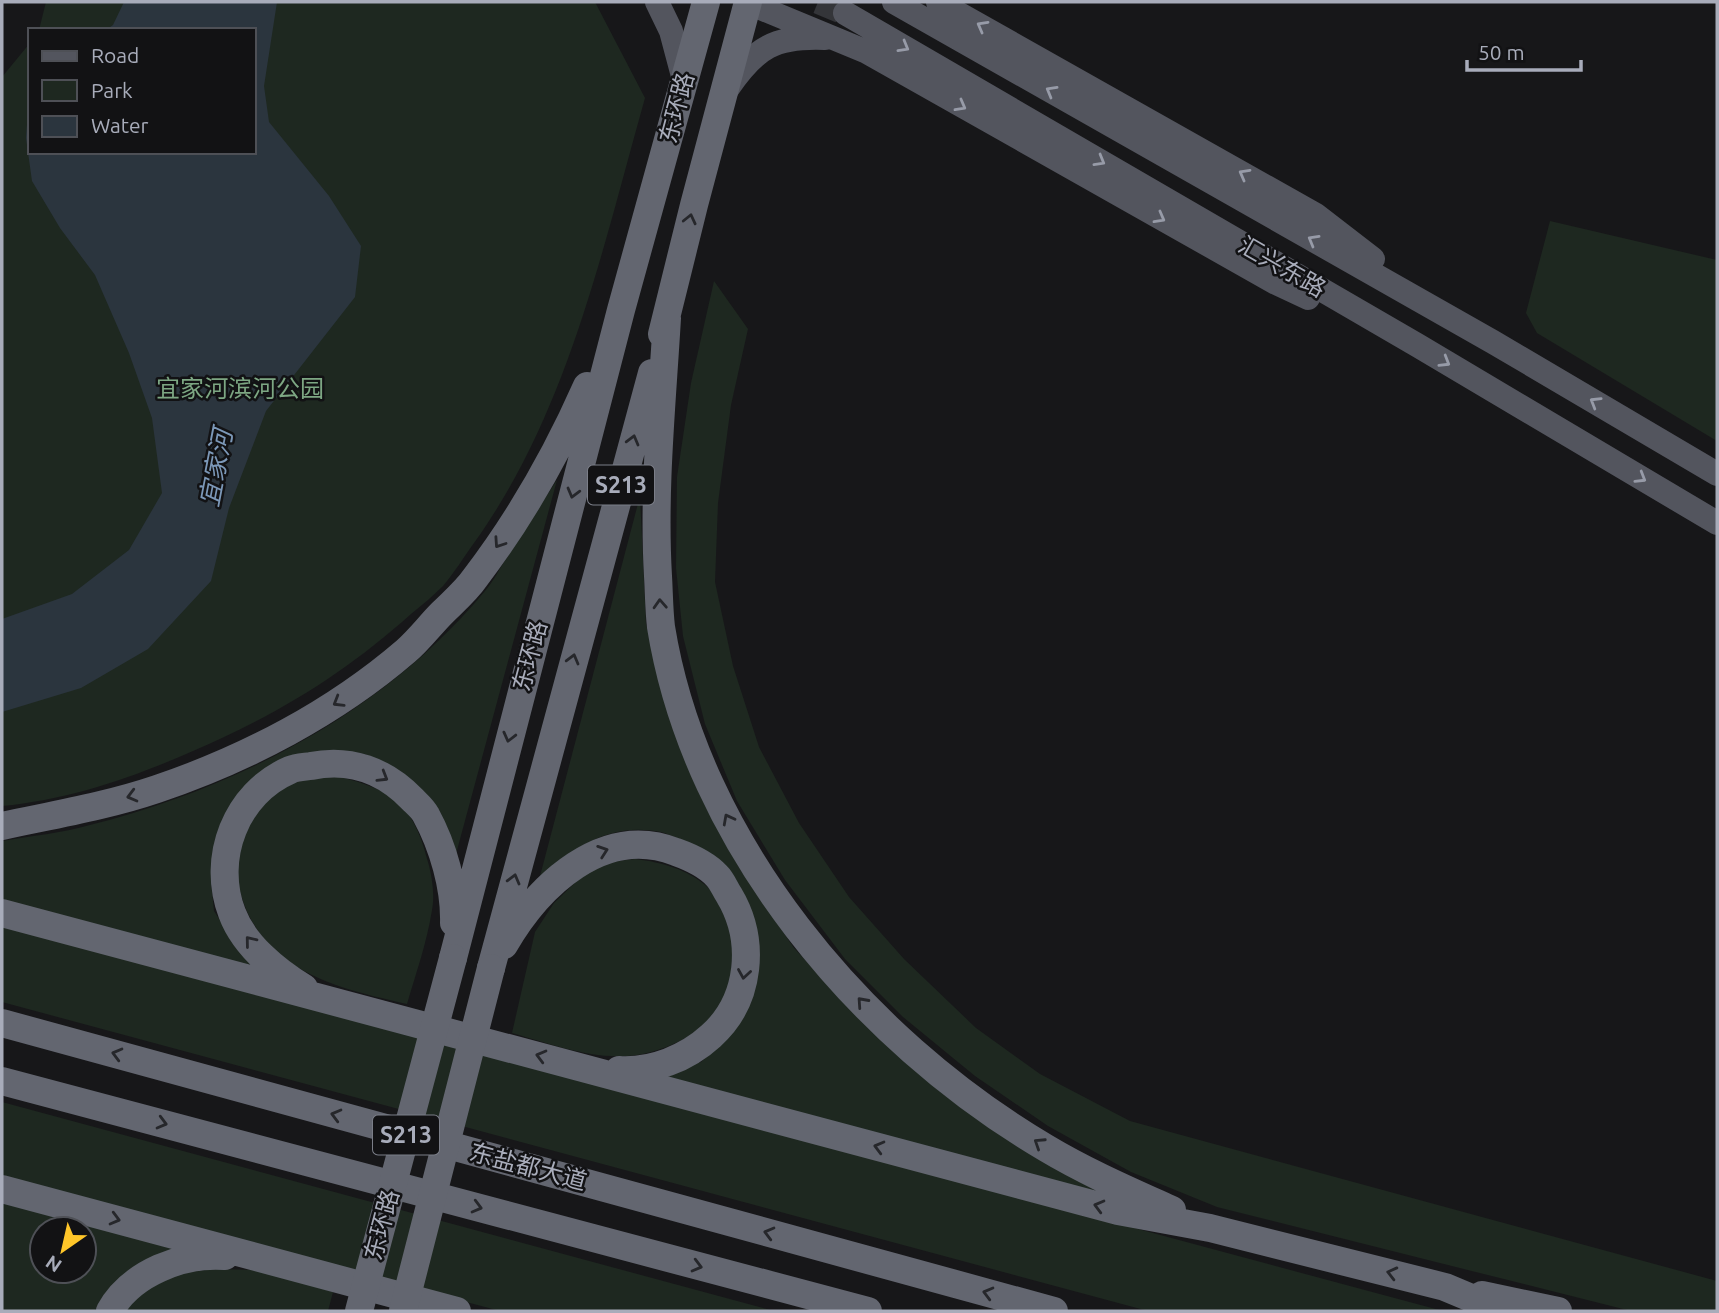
<svg xmlns="http://www.w3.org/2000/svg" width="1719" height="1313" viewBox="0 0 1719 1313" font-family="Ubuntu,'Noto Sans SC',sans-serif">
<style>
.green{fill:#1e2820;fill-rule:evenodd}
.water{fill:#2b353e}
.lines{fill:none;stroke-linecap:round;stroke-linejoin:round}
.major-tunnel{stroke:#343539;stroke-width:24;stroke-dasharray:24 12;stroke-linecap:butt}
.major{stroke:#53555e;stroke-width:24}
.highway{stroke:#636670;stroke-width:28}
.highway-bridge{stroke:#636670;stroke-width:28}
.oneway{stroke:#979ba8}
.oneway2{stroke:#26272b}
.labels{text-anchor:middle;stroke-width:5;stroke-linejoin:round;paint-order:stroke}
.shield{fill:#121214;stroke:#7b7e88;stroke-width:2}
.shield-label{font-size:23px;font-weight:bold;fill:#a8acba}
.street-label{font-size:24px;fill:#a8acba;stroke:#121214}
.park-label{font-size:24px;fill:#7da783;stroke:#121214}
.water-label{font-size:26px;font-style:italic;fill:#7c98b8;stroke:#121214}
</style>
<rect width="100%" height="100%" fill="#171719"/>
<path class="green" d="M 46,2 L 595,2 L 645,98 C 602,250 568,412 474,543 C 464,557 454,573 443,586 C 433,596 422,605 411,614 C 353,666 293,705 222,738 C 153,770 79,799 2,806 L 2,77 L 30,43 L 30,152 L 254,152 L 254,30 L 39,30 Z
M 1550,221 L 1717,260 L 1717,441 L 1537,333 L 1526,313 Z
M 714,281 L 748,329 L 731,405 L 718,503 L 715,582 L 733,666 L 759,747 L 799,823 L 849,897 L 904,959 L 976,1028 L 1040,1074 L 1130,1121 L 1717,1281 L 1717,1311 L 1631,1311 L 1217,1207 L 1131,1172 L 1048,1126 L 975,1076 L 903,1017 L 845,959 L 785,880 L 737,801 L 705,724 L 683,636 L 676,568 L 677,477 L 691,383 Z
M 557,480 L 456,854 L 448,829 L 439,810 L 395,769 L 365,754 L 329,751 L 301,757 L 213,850 L 211,882 L 214,911 L 232,939 L 260,972 L 2,902 L 2,841 C 31,836 62,833 90,825 C 240,787 385,711 485,591 C 494,581 500,567 508,556 C 524,531 540,505 557,480 Z
M 640,496 L 646,624 L 667,705 L 697,789 L 740,869 L 794,948 L 868,1028 L 943,1094 L 1040,1158 L 1113,1200 L 657,1077 L 701,1062 L 731,1033 L 750,1005 L 756,971 L 696,846 C 685,842 672,835 661,832 C 610,822 573,847 539,880 Z
M 332,775 C 390,789 413,801 428,862 C 432,876 435,895 432,910 C 427,942 416,973 407,1004 C 364,994 319,985 283,957 C 230,915 217,836 277,792 C 293,780 313,778 332,775 Z
M 635,859 C 695,866 737,894 732,960 C 731,970 732,982 729,992 C 721,1025 668,1051 637,1055 C 594,1061 551,1044 512,1033 L 535,932 L 554,903 L 582,876 L 609,862 Z
M 2,924 L 1443,1311 L 1148,1311 L 2,1002 Z
M 2,1102 L 774,1311 L 500,1311 L 2,1178 Z
M 2,1199 L 183,1248 C 146,1263 113,1272 95,1311 L 2,1311 ZM 42,1229 L 84,1229 L 84,1271 L 42,1271 Z
M 216,1269 L 260,1270 L 333,1292 L 328,1311 L 122,1311 L 142,1290 L 176,1273 Z"/>
<path class="water" d="M 124,2 L 277,2 L 264,86 L 269,122 L 329,196 L 361,246 L 355,297 L 266,411 L 229,508 L 211,581 L 148,649 L 81,688 L 2,712 L 2,619 L 72,594 L 129,550 L 162,493 L 152,418 L 129,353 L 95,275 L 60,228 L 32,181 L 26,138 L 28,110 L 30,107 L 30,152 L 254,152 L 254,30 L 106,30 L 113,25 Z"/>
<g class="lines">
<path class="major-tunnel" d="M 818,2 L 845,13"/>
<path class="major" d="M 657,2 L 671,31 L 684,80
M 746,2 L 867,52 L 1276,283 L 1308,298
M 894,2 L 1493,342 L 1717,474
M 938,2 L 1316,215 L 1373,259
M 845,13 L 1417,345 L 1717,523
M 728,88 C 756,47 775,36 825,38"/>
<path class="highway" d="M 667,318 C 662,404 653,490 658,576 C 659,593 659,610 661,627 C 696,843 861,1039 1046,1148 C 1086,1172 1130,1191 1172,1210
M 662,334 L 694,205 L 748,2
M 2,826 C 53,815 107,806 157,789 C 246,759 334,713 406,651 C 419,640 430,625 442,613 C 453,602 466,591 475,578 C 520,519 557,454 587,386
M 2,913 L 1118,1211 L 1210,1228 L 1445,1287 L 1502,1311
M 504,945 C 538,886 603,823 676,852 C 690,857 707,865 717,876 C 722,881 725,889 729,895 C 756,940 751,1000 711,1036 C 687,1058 652,1072 619,1070
M 453,958 L 621,310 L 706,2
M 491,968 L 652,373
M 304,988 C 276,971 244,945 232,913 C 211,858 236,793 290,770 C 297,767 305,767 311,766 C 350,758 385,771 412,799 C 417,804 423,809 426,815 C 443,846 455,888 454,923
M 2,1023 L 1054,1311
M 2,1081 L 868,1311
M 2,1189 L 457,1311
M 1482,1295 L 1558,1311
M 110,1311 C 131,1273 183,1253 225,1256"/>
<path class="highway-bridge" d="M 359,1311 L 453,958
M 403,1311 L 491,968"/>
</g>
<defs><path id="oneway-chevron" d="M-2-3.5L2.5 0L-2 3.5" fill="none" stroke-width="1.6" stroke-linecap="round" stroke-linejoin="round" transform="scale(1.75)"/></defs>
<g class="oneway">
<use href="#oneway-chevron" transform="translate(982 26) rotate(-151)"/>
<use href="#oneway-chevron" transform="translate(904 47) rotate(30)"/>
<use href="#oneway-chevron" transform="translate(1051 91) rotate(-150)"/>
<use href="#oneway-chevron" transform="translate(961 106) rotate(29)"/>
<use href="#oneway-chevron" transform="translate(1100 161) rotate(30)"/>
<use href="#oneway-chevron" transform="translate(1244 174) rotate(-151)"/>
<use href="#oneway-chevron" transform="translate(1160 218) rotate(29)"/>
<use href="#oneway-chevron" transform="translate(1313 240) rotate(-150)"/>
<use href="#oneway-chevron" transform="translate(1445 362) rotate(31)"/>
<use href="#oneway-chevron" transform="translate(1595 402) rotate(-149)"/>
<use href="#oneway-chevron" transform="translate(1641 478) rotate(31)"/>
</g>
<g class="oneway2">
<use href="#oneway-chevron" transform="translate(690 219) rotate(-77)"/>
<use href="#oneway-chevron" transform="translate(633 440) rotate(-75)"/>
<use href="#oneway-chevron" transform="translate(573 493) rotate(105)"/>
<use href="#oneway-chevron" transform="translate(499 543) rotate(124)"/>
<use href="#oneway-chevron" transform="translate(660 604) rotate(-93)"/>
<use href="#oneway-chevron" transform="translate(573 659) rotate(-75)"/>
<use href="#oneway-chevron" transform="translate(338 702) rotate(149)"/>
<use href="#oneway-chevron" transform="translate(509 737) rotate(104)"/>
<use href="#oneway-chevron" transform="translate(383 777) rotate(31)"/>
<use href="#oneway-chevron" transform="translate(132 796) rotate(165)"/>
<use href="#oneway-chevron" transform="translate(728 819) rotate(-118)"/>
<use href="#oneway-chevron" transform="translate(603 851) rotate(-19)"/>
<use href="#oneway-chevron" transform="translate(514 879) rotate(-75)"/>
<use href="#oneway-chevron" transform="translate(250 941) rotate(-129)"/>
<use href="#oneway-chevron" transform="translate(744 974) rotate(99)"/>
<use href="#oneway-chevron" transform="translate(862 1002) rotate(-132)"/>
<use href="#oneway-chevron" transform="translate(117 1054) rotate(-165)"/>
<use href="#oneway-chevron" transform="translate(541 1056) rotate(-165)"/>
<use href="#oneway-chevron" transform="translate(336 1115) rotate(-165)"/>
<use href="#oneway-chevron" transform="translate(162 1123) rotate(15)"/>
<use href="#oneway-chevron" transform="translate(1039 1143) rotate(-147)"/>
<use href="#oneway-chevron" transform="translate(879 1147) rotate(-165)"/>
<use href="#oneway-chevron" transform="translate(1099 1206) rotate(-165)"/>
<use href="#oneway-chevron" transform="translate(477 1207) rotate(15)"/>
<use href="#oneway-chevron" transform="translate(115 1219) rotate(15)"/>
<use href="#oneway-chevron" transform="translate(769 1233) rotate(-165)"/>
<use href="#oneway-chevron" transform="translate(697 1266) rotate(15)"/>
<use href="#oneway-chevron" transform="translate(1392 1273) rotate(-166)"/>
<use href="#oneway-chevron" transform="translate(988 1293) rotate(-165)"/>
</g>
<g class="labels">
<g class="shield">
<rect x="588" y="465.5" width="66" height="39" rx="5"/>
<rect x="373" y="1115.5" width="66" height="39" rx="5"/>
</g>
<g class="shield-label">
<text x="621" y="493">S213</text>
<text x="406" y="1143">S213</text>
</g>
<g class="street-label">
<text transform="translate(677 108) rotate(-75)" y="8">东环路</text>
<text transform="translate(1282 267) rotate(30)" y="8">汇兴东路</text>
<text transform="translate(530 656) rotate(-75)" y="8">东环路</text>
<text transform="translate(528 1167) rotate(15)" y="8">东盐都大道</text>
<text transform="translate(382 1225) rotate(-75)" y="8">东环路</text>
</g>
<g class="park-label">
<text x="240" y="397">宜家河滨河公园</text>
</g>
<g class="water-label">
<text transform="translate(216 468) rotate(-79)" y="9">宜家河</text>
</g>
</g>
<rect width="1719" height="1313" fill="none" stroke="#a8acba" stroke-width="7"/>
<rect x="28" y="28" width="228" height="126" fill="#121214" stroke="#4e5056" stroke-width="2"/>
<rect x="42" y="51" width="35" height="10" fill="#53555e" stroke="#4e5056" stroke-width="2"/>
<text x="91" y="63" font-size="21" fill="#a8acba">Road</text>
<rect x="42" y="80" width="35" height="21" fill="#1e2820" stroke="#4e5056" stroke-width="2"/>
<text x="91" y="98" font-size="21" fill="#a8acba">Park</text>
<rect x="42" y="116" width="35" height="21" fill="#2b353e" stroke="#4e5056" stroke-width="2"/>
<text x="91" y="133" font-size="21" fill="#a8acba">Water</text>
<g transform="translate(63 1250) rotate(214)"><circle r="33" fill="#121214" stroke="#4e5056" stroke-width="2"/>
<path d="M0-5L12 26L0 18L-12 26Z" fill="#ffc629"/>
<text y="-10" font-size="19" font-weight="bold" text-anchor="middle" fill="#a8acba">N</text>
</g>
<path d="M1467 60v10h114v-10" fill="none" stroke="#a8acba" stroke-width="3.5"/>
<text x="1478" y="60" font-size="21" fill="#a8acba" stroke="#121214" stroke-width="5" paint-order="stroke">50 m</text>
</svg>
